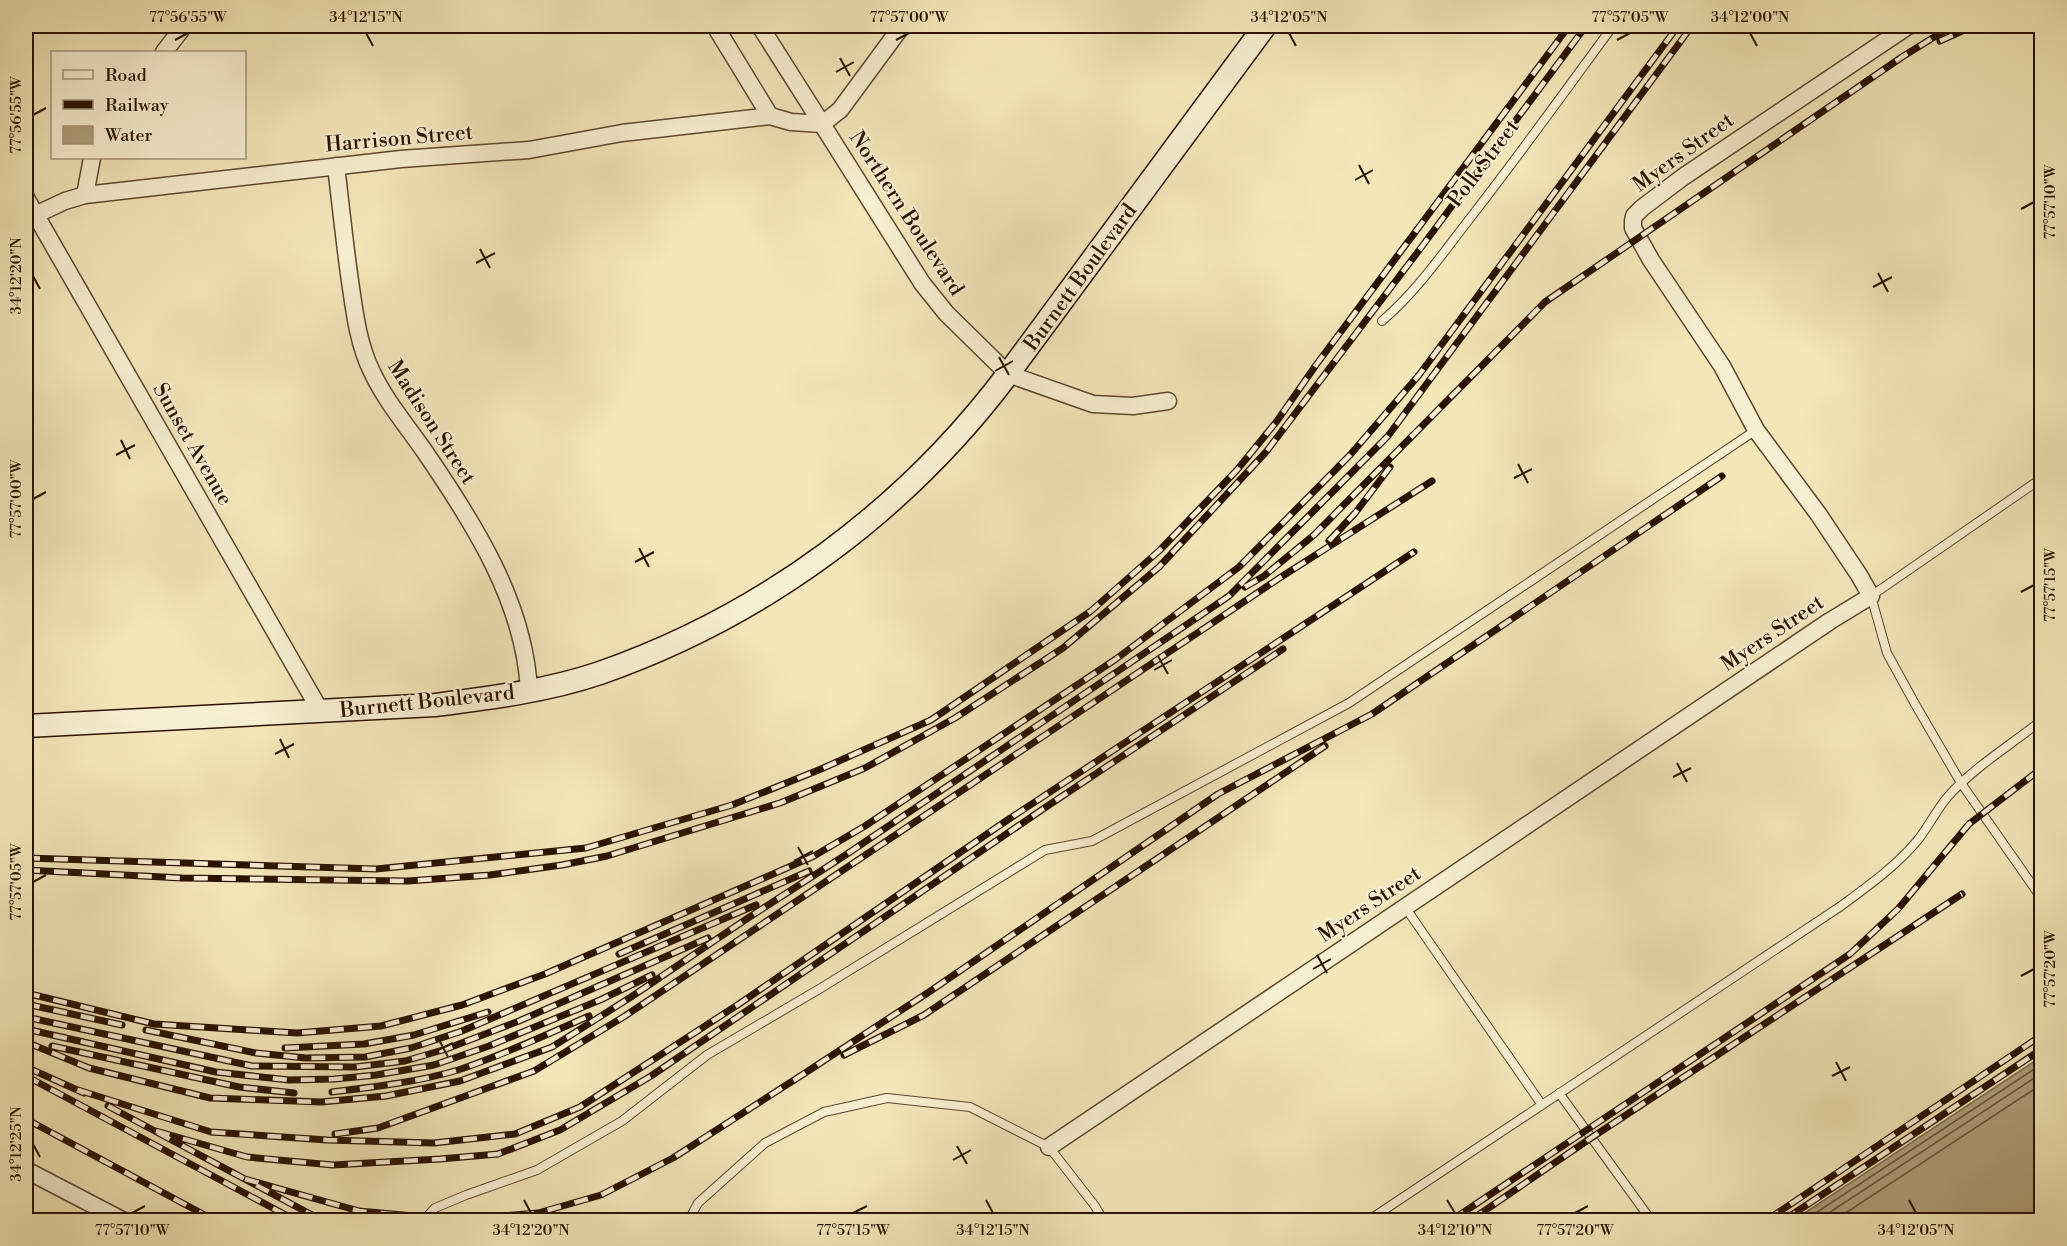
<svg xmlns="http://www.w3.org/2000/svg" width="2067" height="1246" viewBox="0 0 2067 1246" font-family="'Libre Bodoni',serif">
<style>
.water{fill:#af9f7b;stroke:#7a674a;stroke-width:1.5}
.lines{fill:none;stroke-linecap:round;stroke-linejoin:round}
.shore{stroke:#6c583e;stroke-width:1.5}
.lane-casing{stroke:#5c472e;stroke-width:10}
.street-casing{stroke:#5c472e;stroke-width:19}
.secondary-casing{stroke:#2a1200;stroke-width:25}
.lane{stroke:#f7efd2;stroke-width:8}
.street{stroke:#f7efd2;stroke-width:16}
.secondary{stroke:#f7efd2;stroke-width:22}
.rail-casing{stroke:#2a1200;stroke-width:7}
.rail{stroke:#f7efd2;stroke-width:4.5;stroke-dasharray:14;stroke-linecap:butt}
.ticks{fill:none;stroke:#2a1200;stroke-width:2}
.labels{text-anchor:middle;stroke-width:4.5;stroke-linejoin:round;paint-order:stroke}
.street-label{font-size:21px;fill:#2a1200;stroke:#f7efd2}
.neatline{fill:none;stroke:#2a1200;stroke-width:2}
.ticks-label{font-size:15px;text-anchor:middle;fill:#2a1200}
</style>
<rect width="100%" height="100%" fill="#f3e7ba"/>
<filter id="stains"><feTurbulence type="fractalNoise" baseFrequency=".00333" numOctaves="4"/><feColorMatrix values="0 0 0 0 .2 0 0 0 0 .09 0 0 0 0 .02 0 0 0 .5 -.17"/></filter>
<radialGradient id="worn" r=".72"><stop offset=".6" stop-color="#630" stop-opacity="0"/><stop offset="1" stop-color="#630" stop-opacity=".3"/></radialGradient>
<path class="water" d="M 2041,1057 L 2041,1220 L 1794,1220 Z"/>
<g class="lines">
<path class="shore" d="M 1805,1220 L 2042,1064
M 1818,1220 L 2042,1073
M 1835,1220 L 2042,1084"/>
<g class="lane-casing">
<path id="lane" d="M 1382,321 C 1417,291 1443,253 1471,217 C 1520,154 1566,90 1613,26
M 2042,478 L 1871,596 L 1887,653 L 1915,704 L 1961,783 L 2042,899
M 1405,907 L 1542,1105
M 1559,1093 L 1651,1220
M 424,1220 L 435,1208 L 466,1195 L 537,1170 L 622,1121 L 707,1055 L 821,988 L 1045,850 L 1092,841 L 1349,703 L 1756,430
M 689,1220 L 698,1203 L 765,1143 L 824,1112 L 887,1098 L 970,1107 L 1049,1147 L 1095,1206 L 1103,1220
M 1369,1220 L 1841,906 C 1868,886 1895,867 1917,841 C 1930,825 1938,806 1952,792 C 1979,764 2012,744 2042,720"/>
</g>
<g class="street-casing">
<path id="street" d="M 715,26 L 770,116 L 791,122 L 822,124 L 922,283 L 946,313 L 1008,374 L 1093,404 L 1133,406 L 1168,401
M 760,26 L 822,124 L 840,110 L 902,26
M 164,52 L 184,26
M 336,166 C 341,207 345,248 351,288 C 355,316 359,346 372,372 C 385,400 407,426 425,452 C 473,522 525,603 529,691
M 85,195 L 92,158
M 26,198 L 321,712
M 35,215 L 65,201 L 85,195 L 401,159 L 529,150 L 622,133 L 770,116
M 1049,1147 L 1830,621 L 1871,596 L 1859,575 L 1819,515 L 1756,430 L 1722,366 L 1651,260 L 1633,228 L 1633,221 L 1634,216 L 1642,208 L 1683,177 L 1908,26
M 26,1170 L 122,1220"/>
</g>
<g class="secondary-casing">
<path id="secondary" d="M 26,726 L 435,705 C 490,698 547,691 600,673 C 763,616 905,511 1008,374 L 1265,26"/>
</g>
<use href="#lane" class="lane"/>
<use href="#street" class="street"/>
<use href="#secondary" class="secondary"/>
<g class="rail-casing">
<path id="rail" d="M 1940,41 L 1973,26
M 1329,541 L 1356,512 L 1390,467
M 1245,587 L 1264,576 L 1314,535 L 1545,302 L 1902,57 L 1952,26
M 26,858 L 376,869 L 586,848 L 732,805 L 821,769 L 931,720 L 1091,611 L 1160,550 L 1237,470 L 1277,421 L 1316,365 L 1569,26
M 26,870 L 182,878 L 408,881 L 490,875 L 562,865 L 607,856 L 780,803 L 865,768 L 955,718 L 1063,648 L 1159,567 L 1266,452 L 1417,253 L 1586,26
M 619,954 L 809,871
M 26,993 L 154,1024 L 297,1033 L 381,1026 L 462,1005 L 545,974 L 814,856 L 865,826 L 1116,659 L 1239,567 L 1350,455 L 1419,375 L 1678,26
M 26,1004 L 122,1025
M 26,1017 L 252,1066 L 355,1067 L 405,1061 L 446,1049 L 519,1021 L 708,938
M 26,1029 L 216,1072 L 289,1080 L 335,1079 L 376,1075 L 434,1065 L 489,1046 L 600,1000 L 652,975
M 146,1030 L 256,1053 L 306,1058 L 365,1057 L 411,1048 L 462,1031 L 756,905
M 26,1042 L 89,1068 L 210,1098 L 321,1102 L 386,1096 L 460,1081 L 552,1047 L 631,997 L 745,920 L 847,854 L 1229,596 L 1388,436 L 1692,26
M 52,1046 L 239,1087 L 294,1093
M 285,1048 L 364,1044 L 414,1035 L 488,1012
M 844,1055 L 924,1015 L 1325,746
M 26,1067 L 84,1093
M 26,1076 L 295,1220
M 78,1090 L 211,1132 L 327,1140 L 434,1143 L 515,1134 L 580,1107 L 739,1004 L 1006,821 L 1414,552
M 332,1092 C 374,1087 418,1082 458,1070 C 503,1055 546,1035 589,1016
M 108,1106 L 314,1216
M 26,1119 L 214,1220
M 156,1131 L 247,1157 L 333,1165 L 440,1159 L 498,1154 L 560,1130 L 651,1076 L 1043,809 L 1283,649
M 335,1134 L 378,1128 L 534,1071 L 625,1016 L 1281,577 L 1432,481
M 245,1179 L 359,1211 L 457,1220 L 538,1213 L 601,1195 L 673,1158 L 805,1073 L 929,992 L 1218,794 L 1372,714 L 1722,476
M 1452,1220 L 1850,954 L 1898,909 L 1969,824 L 2042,768
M 1471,1220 L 1591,1138 L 1962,894
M 1767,1220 L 2042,1035
M 1784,1220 L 2042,1049"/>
</g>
<use href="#rail" class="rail"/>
</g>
<path class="ticks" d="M 366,33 L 373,46M 1289,33 L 1296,46M 1750,33 L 1757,46M 175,40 L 188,33M 896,40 L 909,33M 1617,40 L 1630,33M 840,58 L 850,76M 836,72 L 854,62M 33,115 L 46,108M 1359,165 L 1369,184M 1355,180 L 1373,170M 2021,209 L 2034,202M 480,249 L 490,268M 476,263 L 495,253M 1878,273 L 1888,292M 33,276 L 40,289M 1873,287 L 1892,277M 999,357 L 1009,375M 995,371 L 1013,361M 121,440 L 130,459M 116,455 L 135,445M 1518,464 L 1528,483M 1514,478 L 1532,469M 33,499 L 46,492M 639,548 L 649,567M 635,562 L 654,552M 2021,592 L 2034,585M 1158,656 L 1168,674M 1154,670 L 1172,660M 280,739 L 289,758M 275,754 L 294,744M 1677,763 L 1687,782M 1673,777 L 1691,768M 798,847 L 808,865M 794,861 L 813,851M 33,882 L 46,875M 1317,955 L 1327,973M 1313,969 L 1331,959M 2021,976 L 2034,969M 438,1038 L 448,1057M 434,1052 L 453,1043M 1836,1062 L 1846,1081M 1832,1076 L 1850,1067M 33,1144 L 40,1157M 957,1146 L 967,1164M 953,1160 L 971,1150M 524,1200 L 531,1213M 986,1200 L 993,1213M 1447,1200 L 1455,1213M 1909,1200 L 1916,1213M 132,1213 L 145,1206M 853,1213 L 867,1206M 1575,1213 L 1588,1206"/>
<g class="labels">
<g class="street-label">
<text transform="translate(399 138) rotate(-5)" y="7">Harrison Street</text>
<text transform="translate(1683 152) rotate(-36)" y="7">Myers Street</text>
<text transform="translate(1483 163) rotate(-53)" y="7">Polk Street</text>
<text transform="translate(907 213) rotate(57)" y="7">Northern Boulevard</text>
<text transform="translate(1080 277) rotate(-54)" y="7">Burnett Boulevard</text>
<text transform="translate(432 422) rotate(57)" y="7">Madison Street</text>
<text transform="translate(193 444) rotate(60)" y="7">Sunset Avenue</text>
<text transform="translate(1772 633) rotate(-34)" y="7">Myers Street</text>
<text transform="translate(427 701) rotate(-6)" y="7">Burnett Boulevard</text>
<text transform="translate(1369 904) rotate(-34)" y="7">Myers Street</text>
</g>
</g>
<rect width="2067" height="1246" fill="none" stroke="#f3e7ba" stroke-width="66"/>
<rect x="51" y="51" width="195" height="108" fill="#f7efd2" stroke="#a5977e" stroke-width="1.5"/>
<rect x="63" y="70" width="30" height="9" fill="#f7efd2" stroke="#a5977e" stroke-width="1.5"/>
<text x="105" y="81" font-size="18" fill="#2a1200">Road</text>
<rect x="63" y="100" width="30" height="9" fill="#2a1200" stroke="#a5977e" stroke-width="1.5"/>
<text x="105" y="111" font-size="18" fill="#2a1200">Railway</text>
<rect x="63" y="126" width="30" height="18" fill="#af9f7b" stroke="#a5977e" stroke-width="1.5"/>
<text x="105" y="141" font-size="18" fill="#2a1200">Water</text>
<rect x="33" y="33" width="2001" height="1180" class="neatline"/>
<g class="ticks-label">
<text x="188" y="22">77°56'55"W</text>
<text x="366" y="22">34°12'15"N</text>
<text x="909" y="22">77°57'00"W</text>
<text x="1289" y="22">34°12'05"N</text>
<text x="1630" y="22">77°57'05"W</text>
<text x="1750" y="22">34°12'00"N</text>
<text transform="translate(16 115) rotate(-90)" y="5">77°56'55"W</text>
<text transform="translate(2050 202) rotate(-90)" y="5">77°57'10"W</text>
<text transform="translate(16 276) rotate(-90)" y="5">34°12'20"N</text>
<text transform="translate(16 499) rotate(-90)" y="5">77°57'00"W</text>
<text transform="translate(2050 585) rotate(-90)" y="5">77°57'15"W</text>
<text transform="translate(16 882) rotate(-90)" y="5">77°57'05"W</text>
<text transform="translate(2050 969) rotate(-90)" y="5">77°57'20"W</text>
<text transform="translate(16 1144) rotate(-90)" y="5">34°12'25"N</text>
<text x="132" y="1235">77°57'10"W</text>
<text x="531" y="1235">34°12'20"N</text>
<text x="853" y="1235">77°57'15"W</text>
<text x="993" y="1235">34°12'15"N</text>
<text x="1455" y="1235">34°12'10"N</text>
<text x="1575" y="1235">77°57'20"W</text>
<text x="1916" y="1235">34°12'05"N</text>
</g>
<rect width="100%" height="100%" filter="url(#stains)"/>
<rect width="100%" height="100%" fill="url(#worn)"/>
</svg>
